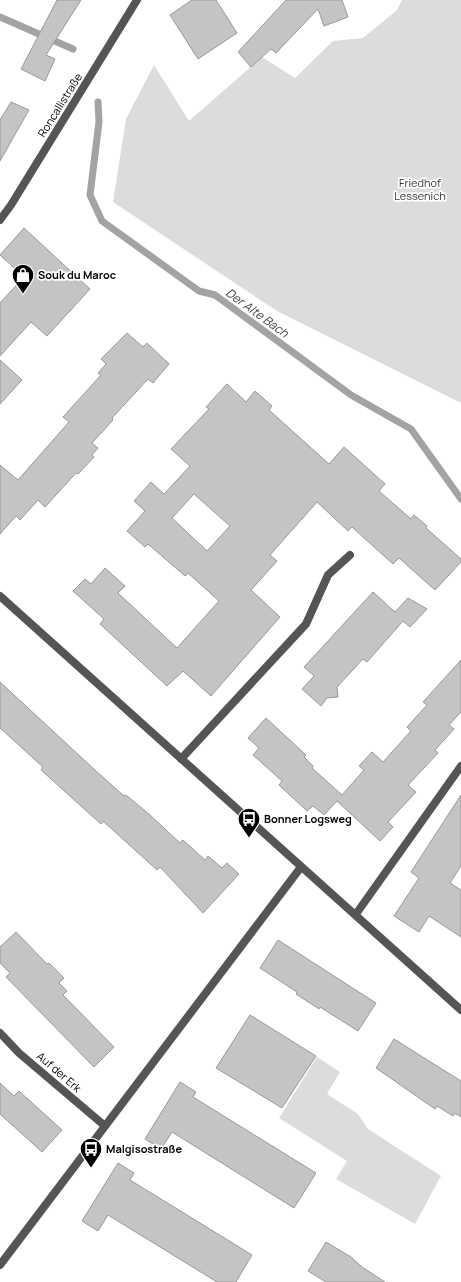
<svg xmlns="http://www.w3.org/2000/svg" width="461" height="1282" viewBox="0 0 461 1282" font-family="Manrope,sans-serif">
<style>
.green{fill:#dcdcdc}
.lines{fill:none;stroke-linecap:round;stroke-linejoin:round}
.stream{stroke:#a3a3a3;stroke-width:7}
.building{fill:#c4c4c4;stroke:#999;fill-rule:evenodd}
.minor{stroke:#555;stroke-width:8}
.labels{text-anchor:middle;stroke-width:3.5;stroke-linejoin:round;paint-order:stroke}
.street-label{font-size:11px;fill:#000;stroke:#fff}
.park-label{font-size:11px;fill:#333;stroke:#fff}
.poi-label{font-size:11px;font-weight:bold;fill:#000;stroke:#fff;text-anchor:start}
.water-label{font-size:12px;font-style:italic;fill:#444;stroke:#fff}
</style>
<rect width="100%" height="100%" fill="#fff"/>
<path class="green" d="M 402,0 L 461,0 L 461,403 L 277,311 L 113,202 L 126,119 L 154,65 L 189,121 L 262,57 L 295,78 L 333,41 L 363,38 L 397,10 Z
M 317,1057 L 340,1072 L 327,1094 L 358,1114 L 368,1129 L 441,1176 L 415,1224 L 336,1179 L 347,1161 L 279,1118 Z"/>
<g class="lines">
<path class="stream" d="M 0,17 L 73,49
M 98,102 L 99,122 L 90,195 L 102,221 L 199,291 L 215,295 L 351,395 L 411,429 L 461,499"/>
</g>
<path class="building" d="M 57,0 L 81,0 L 46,55 L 55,59 L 45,81 L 21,69 Z
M 192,0 L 216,0 L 237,33 L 198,59 L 170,15 Z
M 286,0 L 342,0 L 348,17 L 324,26 L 318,9 L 276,53 L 271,49 L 251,67 L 238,52 Z
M 11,102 L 29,110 L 0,161 L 0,120 Z
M 24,228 L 90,289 L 47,336 L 31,322 L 0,356 L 0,303 L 24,277 L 0,255 Z
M 127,333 L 143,347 L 147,343 L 169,364 L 153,383 L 148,379 L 112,418 L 113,420 L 92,443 L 98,448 L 92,455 L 94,457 L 78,474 L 76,473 L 45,507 L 38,500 L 20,520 L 16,516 L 0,534 L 0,465 L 18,480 L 69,422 L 63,417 L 101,375 L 98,373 L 106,364 L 101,359 Z
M 0,360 L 22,380 L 0,404 Z
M 227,384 L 246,402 L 255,391 L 272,406 L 269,410 L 329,464 L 344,447 L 385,484 L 379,491 L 411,519 L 414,515 L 427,526 L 426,528 L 461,559 L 461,562 L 435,590 L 399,558 L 393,564 L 352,527 L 348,531 L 317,502 L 270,555 L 277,561 L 251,590 L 280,617 L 211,696 L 183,671 L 167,686 L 100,624 L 104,619 L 73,591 L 85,579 L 91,584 L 105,568 L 125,586 L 118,593 L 177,648 L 219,601 L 188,573 L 185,576 L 148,544 L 145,547 L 127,531 L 145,511 L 134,501 L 151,482 L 164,494 L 190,466 L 171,449 L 209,409 L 206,407 ZM 194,494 L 230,526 L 207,551 L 172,518 Z
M 373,592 L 395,612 L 408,598 L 427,609 L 410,627 L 403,621 L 367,662 L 363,659 L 337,687 L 338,697 L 327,698 L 321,706 L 302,689 L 314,676 L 304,667 Z
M 461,660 L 461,712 L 449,725 L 454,729 L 435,750 L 438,753 L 408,785 L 416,792 L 388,822 L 393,827 L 380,841 L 337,801 L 324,815 L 313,806 L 307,811 L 279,785 L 282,781 L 253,755 L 259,748 L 248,738 L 266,718 L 306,755 L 304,757 L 313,766 L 312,768 L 342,795 L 364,770 L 359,766 L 372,752 L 383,762 L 411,731 L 407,727 L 427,705 L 423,702 Z
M 0,682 L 96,771 L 124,796 L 126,795 L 150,815 L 180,843 L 183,840 L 205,860 L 208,856 L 222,868 L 227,863 L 239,874 L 203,913 L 160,867 L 157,870 L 103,821 L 101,824 L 41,770 L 43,767 L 0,728 Z
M 461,795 L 461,866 L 450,883 L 461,890 L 461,937 L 429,916 L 419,932 L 394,916 L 419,878 L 411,872 Z
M 16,932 L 47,964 L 49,963 L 64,978 L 59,983 L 67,991 L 63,995 L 114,1047 L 94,1067 L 6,977 L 10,973 L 0,963 L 0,947 Z
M 278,940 L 376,1003 L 358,1031 L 320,1007 L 319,1009 L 296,994 L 297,992 L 260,968 Z
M 250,1015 L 316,1056 L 282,1108 L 216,1068 Z
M 394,1039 L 461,1081 L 461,1117 L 455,1113 L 453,1116 L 437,1106 L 435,1109 L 376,1068 Z
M 180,1082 L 196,1092 L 193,1097 L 316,1173 L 294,1208 L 172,1132 L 161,1149 L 145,1139 Z
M 0,1083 L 14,1096 L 19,1091 L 62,1130 L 42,1152 L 0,1114 Z
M 118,1163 L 134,1173 L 130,1180 L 252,1255 L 236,1282 L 217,1282 L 108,1215 L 98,1231 L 82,1221 Z
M 326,1242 L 351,1257 L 362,1267 L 385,1282 L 326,1282 L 308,1271 Z"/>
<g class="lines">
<path class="minor" d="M 0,220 L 11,205 L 137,0
M 0,596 L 461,1010
M 181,759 L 306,624 L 328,575 L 350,555
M 356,914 L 461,766
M 0,1033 L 19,1053 L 105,1126
M 0,1265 L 301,867"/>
</g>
<defs>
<g id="shop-pin" transform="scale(1.15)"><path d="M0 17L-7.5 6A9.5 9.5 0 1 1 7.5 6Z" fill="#000" stroke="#fff"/><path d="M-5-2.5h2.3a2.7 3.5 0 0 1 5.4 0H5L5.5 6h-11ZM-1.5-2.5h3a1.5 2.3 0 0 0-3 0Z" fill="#fff"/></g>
<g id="bus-pin" transform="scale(1.15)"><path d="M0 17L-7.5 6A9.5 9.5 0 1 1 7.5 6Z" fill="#000" stroke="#fff"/><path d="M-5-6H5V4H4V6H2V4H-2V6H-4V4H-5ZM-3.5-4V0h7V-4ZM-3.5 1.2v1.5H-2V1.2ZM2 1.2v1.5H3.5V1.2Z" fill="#fff"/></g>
</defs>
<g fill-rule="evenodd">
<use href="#shop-pin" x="23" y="275"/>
<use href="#bus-pin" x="249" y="819"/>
<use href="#bus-pin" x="91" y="1149"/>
</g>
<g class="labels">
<g class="street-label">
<text transform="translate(60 105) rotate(-58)" y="4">Roncallistraße</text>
<text transform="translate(59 1072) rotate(41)" y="4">Auf der Erk</text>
</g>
<g class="park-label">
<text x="420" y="187">Friedhof<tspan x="420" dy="13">Lessenich</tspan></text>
</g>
<g class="poi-label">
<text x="38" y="279">Souk du Maroc</text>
<text x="264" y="823">Bonner Logsweg</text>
<text x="106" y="1153">Malgisostraße</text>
</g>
<g class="water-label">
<text transform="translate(257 313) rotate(36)" y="4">Der Alte Bach</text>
</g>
</g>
</svg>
